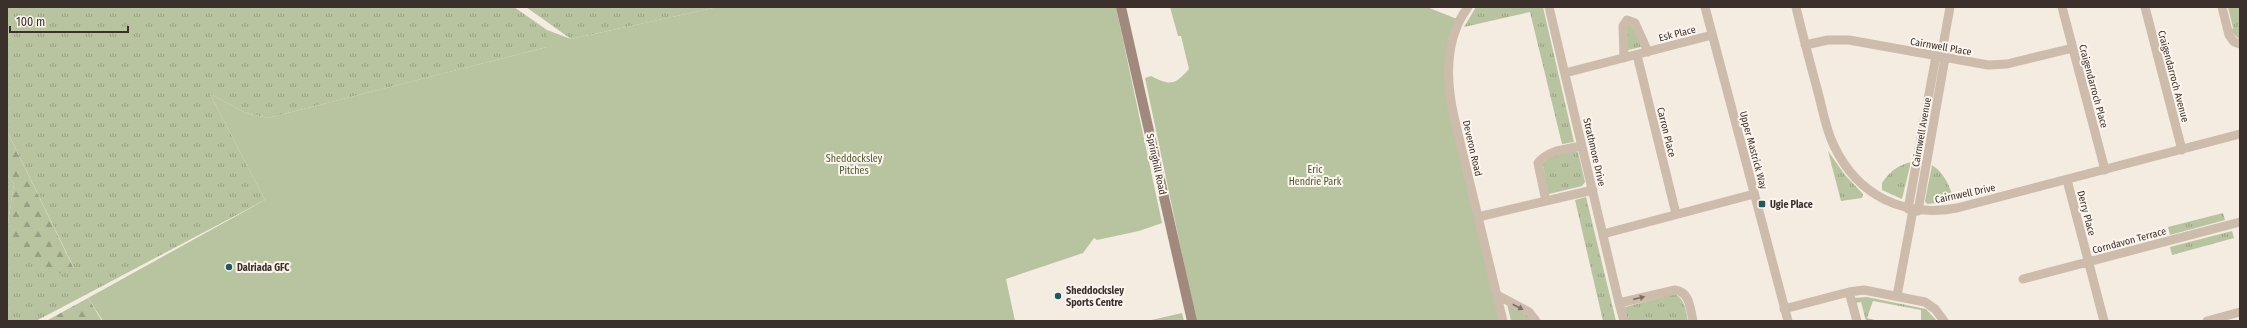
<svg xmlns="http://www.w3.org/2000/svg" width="2247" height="328" viewBox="0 0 2247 328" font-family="'Fira Sans Condensed',sans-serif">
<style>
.grass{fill:url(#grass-tufts)}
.forest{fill:url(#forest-firs)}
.park{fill:#b8c4a0}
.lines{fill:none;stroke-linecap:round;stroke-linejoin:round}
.street{stroke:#cdbbac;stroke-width:9}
.secondary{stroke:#a18a7d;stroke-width:10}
.oneway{fill:#7d6f65}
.poi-dot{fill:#1f5a5e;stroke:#fbf5ee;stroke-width:1.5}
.labels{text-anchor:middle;stroke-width:4;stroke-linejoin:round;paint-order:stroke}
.street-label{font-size:10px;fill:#3b302b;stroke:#fbf5ee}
.park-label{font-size:10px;fill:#4a5a2e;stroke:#fbf5ee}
.poi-label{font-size:10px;font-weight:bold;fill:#3b302b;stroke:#fbf5ee;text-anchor:start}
</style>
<defs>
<pattern id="grass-tufts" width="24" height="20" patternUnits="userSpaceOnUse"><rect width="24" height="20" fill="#b8c4a0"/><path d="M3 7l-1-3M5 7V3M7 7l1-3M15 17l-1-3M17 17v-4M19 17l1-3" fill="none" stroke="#97a083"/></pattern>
<pattern id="forest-firs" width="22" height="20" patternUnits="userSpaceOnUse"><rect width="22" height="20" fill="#b8c4a0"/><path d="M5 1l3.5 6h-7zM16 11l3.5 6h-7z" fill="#97a083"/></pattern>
</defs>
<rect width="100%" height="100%" fill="#f4ebe1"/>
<path class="grass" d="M 7,7 L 514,7 L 547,30 L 547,47 L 268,118 L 246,113 L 210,94 L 265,200 L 36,321 L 7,321 L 7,174 L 14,184 L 8,222 L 74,268 L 7,131 Z
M 526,7 L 718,7 L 571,39 Z
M 1476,7 L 1543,7 L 1574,142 L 1562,144 L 1530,12 L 1464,27 Z
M 2228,7 L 2240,7 L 2240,40 L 2231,31 L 2233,28 Z
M 1627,20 L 1645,46 L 1624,51 Z
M 1575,151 L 1578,152 L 1585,182 L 1582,186 L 1549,194 L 1547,192 L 1543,163 L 1550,156 Z
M 1828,151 L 1845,175 L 1863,194 L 1862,198 L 1841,201 Z
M 1911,162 L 1902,199 L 1882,190 L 1882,183 C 1890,171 1897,166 1911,162 Z
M 1932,165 C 1945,174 1950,186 1954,201 L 1927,204 L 1925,201 Z
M 1586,197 L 1616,321 L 1603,321 L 1575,200 Z
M 2223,213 L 2225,220 L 2170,235 L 2168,227 Z
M 2232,231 L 2234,238 L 2172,255 L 2170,247 Z
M 1674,294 C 1685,298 1686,311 1688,321 L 1626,321 L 1625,307 Z
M 1867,297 L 1926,309 L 1937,321 L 1921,321 L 1921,310 L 1873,301 L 1867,318 L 1879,321 L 1866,321 L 1861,302 L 1855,303 L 1854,298 Z
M 1507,304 L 1529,315 L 1533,321 L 1511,321 Z"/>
<path class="forest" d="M 7,131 L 74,269 L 50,276 L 17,247 L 8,222 L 14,184 L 7,174 Z
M 88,298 L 102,321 L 46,321 Z"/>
<path class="park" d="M 718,7 L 1116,7 L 1162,223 L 1139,231 L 1097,240 L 1094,238 L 1083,253 L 1006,279 L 1015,321 L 103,321 L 88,298 L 265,200 L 210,94 L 246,113 L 268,118 L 532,51 L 547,47 L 547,30 L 571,39 Z
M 1170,7 L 1427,7 L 1457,19 L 1445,60 L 1500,321 L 1196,321 L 1145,78 L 1151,76 C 1170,86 1175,85 1189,69 L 1181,36 L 1178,36 Z
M 1182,313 L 1184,321 L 1147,321 Z"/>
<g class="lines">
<path class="street" d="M 1468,7 C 1444,39 1446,81 1454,117 L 1503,321
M 1549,7 L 1619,303
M 1705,7 L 1788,321
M 1796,7 C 1803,37 1811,66 1819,96 C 1823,112 1826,130 1834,146 C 1858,196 1904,218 1957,208 L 2240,134
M 2062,7 L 2105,170
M 2145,7 L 2182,150
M 2222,7 L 2229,35 L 2234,42 L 2240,44
M 1805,45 L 1828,40 L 1849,40 L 1988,65 L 2007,64 L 2073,48
M 1637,55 L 1676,214
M 1941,57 L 1950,7
M 1624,58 L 1623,26 L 1627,20 L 1635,23 L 1648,52
M 1565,73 L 1712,35
M 2067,180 L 2104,321
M 1546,201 L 1538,163 C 1547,150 1568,149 1582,146
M 1908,209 L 1936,56
M 1918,211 L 1945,58
M 1478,217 L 1593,190
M 1603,234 L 1754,194
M 2023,279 L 2240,222
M 1849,292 L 1857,321
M 1497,295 L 1529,312 L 1536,321
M 1897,296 L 1913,210
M 1784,309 L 1849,292 L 1864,290 L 1925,302 L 1935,309 L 1944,321
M 1624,321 L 1619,303 L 1675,290 C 1690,292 1690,308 1693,321
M 2207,321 L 2240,312"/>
<path class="secondary" d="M 1121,7 L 1192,321"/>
</g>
<defs><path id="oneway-solid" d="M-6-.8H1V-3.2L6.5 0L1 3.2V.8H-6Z"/></defs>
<g class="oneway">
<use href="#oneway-solid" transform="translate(1639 298) rotate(-13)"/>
<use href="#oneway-solid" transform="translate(1518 307) rotate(27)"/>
</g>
<g class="poi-dot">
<rect x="1758" y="200" width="8" height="8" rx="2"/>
<circle cx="229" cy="267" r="4"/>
<circle cx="1058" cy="296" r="4"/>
</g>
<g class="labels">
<g class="street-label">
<text transform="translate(1677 33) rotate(-14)" y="4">Esk Place</text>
<text transform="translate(1941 46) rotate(10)" y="4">Cairnwell Place</text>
<text transform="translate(2174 76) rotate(75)" y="4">Craigendarroch Avenue</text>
<text transform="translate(2094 86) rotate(75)" y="4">Craigendarroch Place</text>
<text transform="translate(1667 132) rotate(76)" y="4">Carron Place</text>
<text transform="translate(1921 132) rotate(-80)" y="4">Cairnwell Avenue</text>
<text transform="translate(1473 148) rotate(77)" y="4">Deveron Road</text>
<text transform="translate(1754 150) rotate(75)" y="4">Upper Mastrick Way</text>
<text transform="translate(1595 152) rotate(77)" y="4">Strathmore Drive</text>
<text transform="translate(1157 164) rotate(78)" y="4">Springhill Road</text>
<text transform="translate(1965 193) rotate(-12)" y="4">Cairnwell Drive</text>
<text transform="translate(2087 213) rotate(75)" y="4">Derry Place</text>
<text transform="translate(2129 240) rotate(-15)" y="4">Corndavon Terrace</text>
</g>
<g class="park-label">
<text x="854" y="162">Sheddocksley<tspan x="854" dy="12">Pitches</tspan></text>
<text x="1315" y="173">Eric<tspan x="1315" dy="12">Hendrie Park</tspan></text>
</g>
<g class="poi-label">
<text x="1770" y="208">Ugie Place</text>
<text x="237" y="271">Dalriada GFC</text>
<text x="1066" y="294">Sheddocksley<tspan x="1066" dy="12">Sports Centre</tspan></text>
</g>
</g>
<rect width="2247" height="328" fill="none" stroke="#3b302b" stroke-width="16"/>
<path d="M10 26v6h118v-6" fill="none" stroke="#3b302b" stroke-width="2"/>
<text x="16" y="26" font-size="12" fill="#3b302b" stroke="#fbf5ee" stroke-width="3" paint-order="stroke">100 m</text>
</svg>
